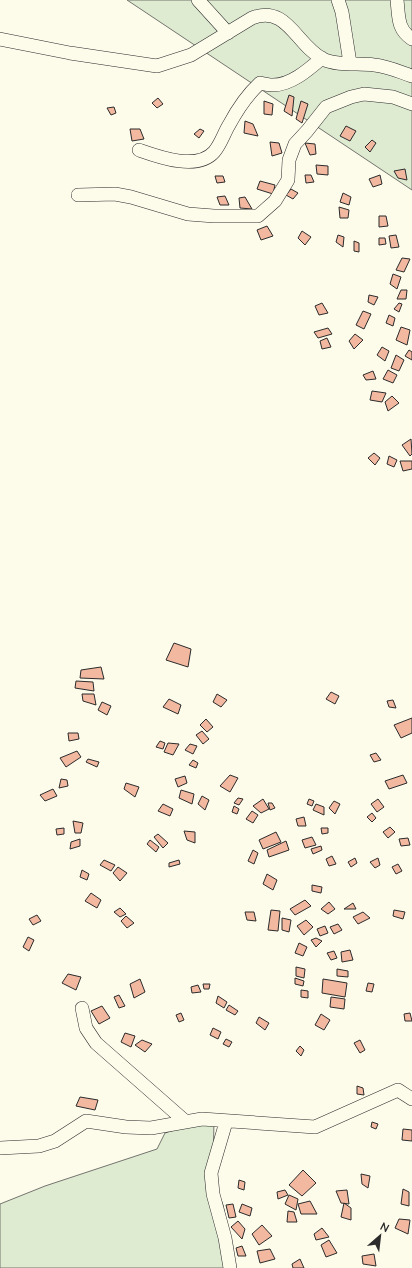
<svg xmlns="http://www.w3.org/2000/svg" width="412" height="1268" viewBox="0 0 412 1268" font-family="'Nunito Sans',sans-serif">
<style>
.green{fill:#deebd1;stroke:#74746e}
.building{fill:#f2b8a0;stroke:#2b2b2b}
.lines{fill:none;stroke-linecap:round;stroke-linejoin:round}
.minor-casing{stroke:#2b2b2b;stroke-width:14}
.minor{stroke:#fdfbea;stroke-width:13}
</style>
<rect width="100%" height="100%" fill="#fdfbea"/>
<path class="green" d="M 127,0 L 412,0 L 412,190 Z
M 214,1117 L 213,1179 L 223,1205 L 236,1268 L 0,1268 L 0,1204 L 45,1186 L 157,1149 L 165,1133 Z"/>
<path class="building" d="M 289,95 L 294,97 L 292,116 L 284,111 Z
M 158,98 L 163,104 L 157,108 L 152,103 Z
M 264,101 L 273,104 L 272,115 L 264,114 Z
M 301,101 L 308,104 L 302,123 L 296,119 Z
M 114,107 L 116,113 L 111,115 L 107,108 Z
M 245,121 L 253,124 L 258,136 L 244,133 Z
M 346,126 L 356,131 L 350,141 L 340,136 Z
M 130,129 L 140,129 L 144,139 L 132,141 Z
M 200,129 L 204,131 L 199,138 L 194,134 Z
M 372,140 L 376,143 L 370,152 L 365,147 Z
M 270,142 L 279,143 L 282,153 L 272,156 Z
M 305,143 L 315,144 L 316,154 L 310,155 Z
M 316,165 L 328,166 L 328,175 L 317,174 Z
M 405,169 L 407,180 L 398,178 L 394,171 Z
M 305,175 L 311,175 L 314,182 L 306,183 Z
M 380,175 L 382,184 L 373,187 L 369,179 Z
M 215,176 L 223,176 L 225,182 L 217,183 Z
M 260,181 L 275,185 L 273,194 L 257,189 Z
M 291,189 L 298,193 L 293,199 L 286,195 Z
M 343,193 L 351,197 L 349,205 L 340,202 Z
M 225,196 L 229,205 L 220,205 L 217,197 Z
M 245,197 L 252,209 L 240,208 L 239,198 Z
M 339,207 L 349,210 L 348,218 L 340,218 Z
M 379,216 L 386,216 L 388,226 L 379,227 Z
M 267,226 L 273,236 L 261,240 L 257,230 Z
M 302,231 L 311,237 L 305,245 L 298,238 Z
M 338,235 L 344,237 L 343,247 L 336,242 Z
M 396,235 L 399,247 L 391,248 L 389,236 Z
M 379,238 L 385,238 L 386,244 L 379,245 Z
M 354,241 L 359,243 L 359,252 L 354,251 Z
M 402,258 L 410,259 L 404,272 L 396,270 Z
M 393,274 L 401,277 L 397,289 L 390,284 Z
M 401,290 L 407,290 L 406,299 L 397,299 Z
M 369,295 L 378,297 L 374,305 L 368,302 Z
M 322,303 L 328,313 L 319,315 L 315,306 Z
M 399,303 L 402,304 L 399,312 L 394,309 Z
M 363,311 L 371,314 L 364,329 L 356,325 Z
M 389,315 L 395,318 L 393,326 L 386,323 Z
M 401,327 L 410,330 L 407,345 L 396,340 Z
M 328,328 L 332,334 L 318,338 L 314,332 Z
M 355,334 L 363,340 L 354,349 L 349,341 Z
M 327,338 L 331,347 L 322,349 L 320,341 Z
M 382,347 L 389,351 L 385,361 L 377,355 Z
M 409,350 L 412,352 L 412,360 L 405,356 Z
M 396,355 L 404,360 L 399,371 L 391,368 Z
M 388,370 L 397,375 L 393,383 L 383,379 Z
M 373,371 L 376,379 L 366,380 L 363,375 Z
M 372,391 L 386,393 L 382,402 L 370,400 Z
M 392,396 L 399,403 L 388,411 L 385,402 Z
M 411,439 L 412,454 L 410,456 L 402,445 Z
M 374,453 L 380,458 L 375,465 L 368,458 Z
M 389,456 L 397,460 L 394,467 L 387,464 Z
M 400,461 L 412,461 L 412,469 L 403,471 Z
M 174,643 L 191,649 L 188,667 L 166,660 Z
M 101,667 L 104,679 L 80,678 L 81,670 Z
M 76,681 L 93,682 L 94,691 L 75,688 Z
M 331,692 L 339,696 L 335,704 L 326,699 Z
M 82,694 L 94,694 L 96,705 L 83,701 Z
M 217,694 L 227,700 L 221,707 L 213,702 Z
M 169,699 L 181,705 L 178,714 L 163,707 Z
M 393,700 L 396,708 L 389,707 L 387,701 Z
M 102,702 L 111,706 L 107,715 L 98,710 Z
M 412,718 L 412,733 L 401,738 L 394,725 Z
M 206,719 L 213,727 L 207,732 L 200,725 Z
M 202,731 L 209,739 L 203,744 L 196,735 Z
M 68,733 L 78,733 L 79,739 L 69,741 Z
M 160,741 L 165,743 L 163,749 L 156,747 Z
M 168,743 L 179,744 L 173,755 L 164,752 Z
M 190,744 L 197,746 L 193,754 L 185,750 Z
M 77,751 L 81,757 L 66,767 L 60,758 Z
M 376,753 L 381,760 L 374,762 L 370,755 Z
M 88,759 L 99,762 L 97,767 L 86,762 Z
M 193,760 L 198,763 L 196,768 L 189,765 Z
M 230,775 L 238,778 L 230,792 L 220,786 Z
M 403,775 L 407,783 L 389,789 L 385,781 Z
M 185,776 L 187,783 L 178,787 L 175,779 Z
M 61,779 L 67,780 L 68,786 L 59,788 Z
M 126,783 L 139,787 L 135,797 L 124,789 Z
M 53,789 L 57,796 L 45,801 L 40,795 Z
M 181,790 L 194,794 L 192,804 L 179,798 Z
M 202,796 L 209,800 L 205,810 L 198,804 Z
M 238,798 L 243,799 L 239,805 L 234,803 Z
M 263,799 L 269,809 L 261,813 L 253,806 Z
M 309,799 L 314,801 L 312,806 L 307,804 Z
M 378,799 L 384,807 L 377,812 L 371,804 Z
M 334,801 L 340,804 L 335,814 L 329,808 Z
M 268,803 L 272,803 L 275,808 L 270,810 Z
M 163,804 L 173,809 L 170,816 L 158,811 Z
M 316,804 L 324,807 L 324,815 L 313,810 Z
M 234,806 L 239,809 L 237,814 L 232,812 Z
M 252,811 L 258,815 L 253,823 L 246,819 Z
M 372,813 L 376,818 L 372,822 L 367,817 Z
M 304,817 L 306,826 L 298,826 L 296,819 Z
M 73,821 L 83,823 L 81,833 L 75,833 Z
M 390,827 L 395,832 L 388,838 L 383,832 Z
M 64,828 L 64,834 L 57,835 L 56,829 Z
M 321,828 L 328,828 L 328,833 L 322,834 Z
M 184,831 L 195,832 L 195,843 L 187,840 Z
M 276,832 L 281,842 L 263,849 L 259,840 Z
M 158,834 L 168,843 L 163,848 L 154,837 Z
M 312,837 L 316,845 L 305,848 L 302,840 Z
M 408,838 L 410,845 L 401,846 L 399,839 Z
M 80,839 L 80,846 L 70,849 L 71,842 Z
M 150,840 L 159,847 L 156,852 L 147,844 Z
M 286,841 L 289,850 L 269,857 L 267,850 Z
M 321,846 L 322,850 L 313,854 L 311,849 Z
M 253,850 L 258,853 L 254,864 L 248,861 Z
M 332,856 L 336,864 L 329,866 L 326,859 Z
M 355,858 L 357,863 L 351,867 L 348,862 Z
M 378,858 L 380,865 L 375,868 L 370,862 Z
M 104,860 L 115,865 L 111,871 L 100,865 Z
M 179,860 L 180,864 L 169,867 L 169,863 Z
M 398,864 L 402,871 L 396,874 L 392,867 Z
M 118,867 L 127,873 L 120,881 L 113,873 Z
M 82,870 L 89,874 L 87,880 L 80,877 Z
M 267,874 L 277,880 L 273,890 L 263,884 Z
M 312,885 L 322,887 L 321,893 L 312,891 Z
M 91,893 L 101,900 L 97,908 L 85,901 Z
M 305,900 L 311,906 L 295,915 L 290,909 Z
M 329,902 L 335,909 L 328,914 L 321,909 Z
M 353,903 L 356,909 L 344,909 Z
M 120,908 L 126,914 L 120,917 L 114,912 Z
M 271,910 L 280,911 L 278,931 L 268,930 Z
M 394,910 L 405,912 L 403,919 L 393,916 Z
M 245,912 L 254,912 L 256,921 L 247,920 Z
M 363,912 L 370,918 L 358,924 L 353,917 Z
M 37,915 L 41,921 L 33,925 L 29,919 Z
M 126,916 L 134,923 L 127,928 L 121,921 Z
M 282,918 L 291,920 L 289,932 L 282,930 Z
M 306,920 L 313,927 L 304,935 L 297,926 Z
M 338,924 L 342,930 L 334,934 L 330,927 Z
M 325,926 L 328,933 L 320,936 L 317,929 Z
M 28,937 L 34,940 L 29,951 L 23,947 Z
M 316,938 L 322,941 L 316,947 L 311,940 Z
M 299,943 L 307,947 L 303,956 L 295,953 Z
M 350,950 L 353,960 L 342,962 L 341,952 Z
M 334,951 L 337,958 L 331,960 L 327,953 Z
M 296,967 L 305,969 L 304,978 L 296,976 Z
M 337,969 L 348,971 L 348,977 L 337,976 Z
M 68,974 L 81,977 L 76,990 L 62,983 Z
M 295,978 L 304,981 L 303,986 L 295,984 Z
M 140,979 L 145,992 L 134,998 L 130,984 Z
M 323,979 L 347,983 L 345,997 L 322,993 Z
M 368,983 L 374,984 L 372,992 L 366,991 Z
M 203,984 L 210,984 L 209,989 L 204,989 Z
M 198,985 L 201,992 L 192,993 L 191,987 Z
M 301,990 L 308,991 L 308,998 L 301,997 Z
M 119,995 L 125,1006 L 119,1008 L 114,997 Z
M 218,996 L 227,1002 L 224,1008 L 216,1003 Z
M 331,997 L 345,999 L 344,1009 L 330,1007 Z
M 229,1005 L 238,1011 L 235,1015 L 226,1010 Z
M 102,1006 L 110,1018 L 99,1024 L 91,1011 Z
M 181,1013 L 184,1020 L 179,1022 L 176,1015 Z
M 410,1013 L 412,1021 L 405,1021 L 404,1014 Z
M 321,1014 L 330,1020 L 324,1030 L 315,1025 Z
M 259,1017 L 269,1023 L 265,1030 L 256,1023 Z
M 213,1028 L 221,1032 L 218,1039 L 210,1035 Z
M 125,1033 L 135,1036 L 131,1047 L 121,1042 Z
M 226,1039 L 232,1042 L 229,1047 L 223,1044 Z
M 142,1040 L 152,1044 L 145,1052 L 135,1045 Z
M 360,1040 L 365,1050 L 360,1053 L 354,1043 Z
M 300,1046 L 304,1050 L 301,1056 L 296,1051 Z
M 357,1086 L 363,1088 L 364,1095 L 357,1094 Z
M 80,1097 L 98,1100 L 95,1110 L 76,1106 Z
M 372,1122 L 378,1124 L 376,1129 L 371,1127 Z
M 403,1129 L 412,1130 L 412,1141 L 402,1140 Z
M 303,1170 L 316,1183 L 302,1196 L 289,1185 Z
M 361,1174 L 370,1176 L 368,1188 L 362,1184 Z
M 239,1180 L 245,1182 L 244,1190 L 238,1188 Z
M 403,1189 L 409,1192 L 409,1206 L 401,1204 Z
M 285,1190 L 288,1195 L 278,1199 L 277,1192 Z
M 347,1190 L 349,1204 L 341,1203 L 336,1191 Z
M 289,1195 L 298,1199 L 296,1210 L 285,1204 Z
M 310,1201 L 317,1214 L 301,1214 L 298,1204 Z
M 344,1203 L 351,1208 L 351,1220 L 341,1217 Z
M 233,1204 L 236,1217 L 229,1218 L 226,1205 Z
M 242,1204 L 252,1208 L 250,1216 L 239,1212 Z
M 288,1211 L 294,1212 L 297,1222 L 287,1222 Z
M 399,1219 L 410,1220 L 408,1234 L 395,1228 Z
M 238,1221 L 245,1229 L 242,1239 L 231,1227 Z
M 262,1225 L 272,1236 L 259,1245 L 252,1234 Z
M 322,1228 L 329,1237 L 316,1240 L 314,1234 Z
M 329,1240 L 337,1253 L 326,1257 L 321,1245 Z
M 242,1246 L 246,1256 L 238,1256 L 236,1248 Z
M 270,1249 L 275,1259 L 260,1263 L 257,1251 Z
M 374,1254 L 376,1266 L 363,1264 L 362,1256 Z
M 300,1259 L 304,1268 L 293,1268 L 292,1264 Z"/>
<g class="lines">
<g class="minor-casing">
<path id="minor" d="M 198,0 L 228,33
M 338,0 L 342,12 L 350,63
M 397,0 C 399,17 397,29 412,39
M 0,39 L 70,53 L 157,66 L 191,55 L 252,18 C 287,4 296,45 323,59 C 336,66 359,63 374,65 C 387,66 400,72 412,76
M 139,150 C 159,157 197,171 214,152 C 221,144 224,133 229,125 C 237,110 248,94 260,83 C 264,84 268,85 273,85 C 291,85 308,70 322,58
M 78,195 L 115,194 L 131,197 L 188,214 L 214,216 L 258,216 L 275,201 L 288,180 L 289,160 L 295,144 L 307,131 L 326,107 L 351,97 L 364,94 L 393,97 L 412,104
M 82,1008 L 86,1028 L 96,1043 L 186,1122
M 226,1122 L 211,1173 L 213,1194 L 225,1238 L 230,1268
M 0,1148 L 39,1146 L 55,1141 L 86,1121 L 126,1127 L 151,1128 L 202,1119 L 315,1127 L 398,1090 L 412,1099"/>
</g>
<use href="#minor" class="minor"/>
</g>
<g transform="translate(380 1236) rotate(28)" stroke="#fdfbea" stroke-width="3" paint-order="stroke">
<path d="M0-3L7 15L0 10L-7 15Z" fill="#2b2b2b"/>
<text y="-6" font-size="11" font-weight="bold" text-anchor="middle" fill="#2b2b2b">N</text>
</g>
</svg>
